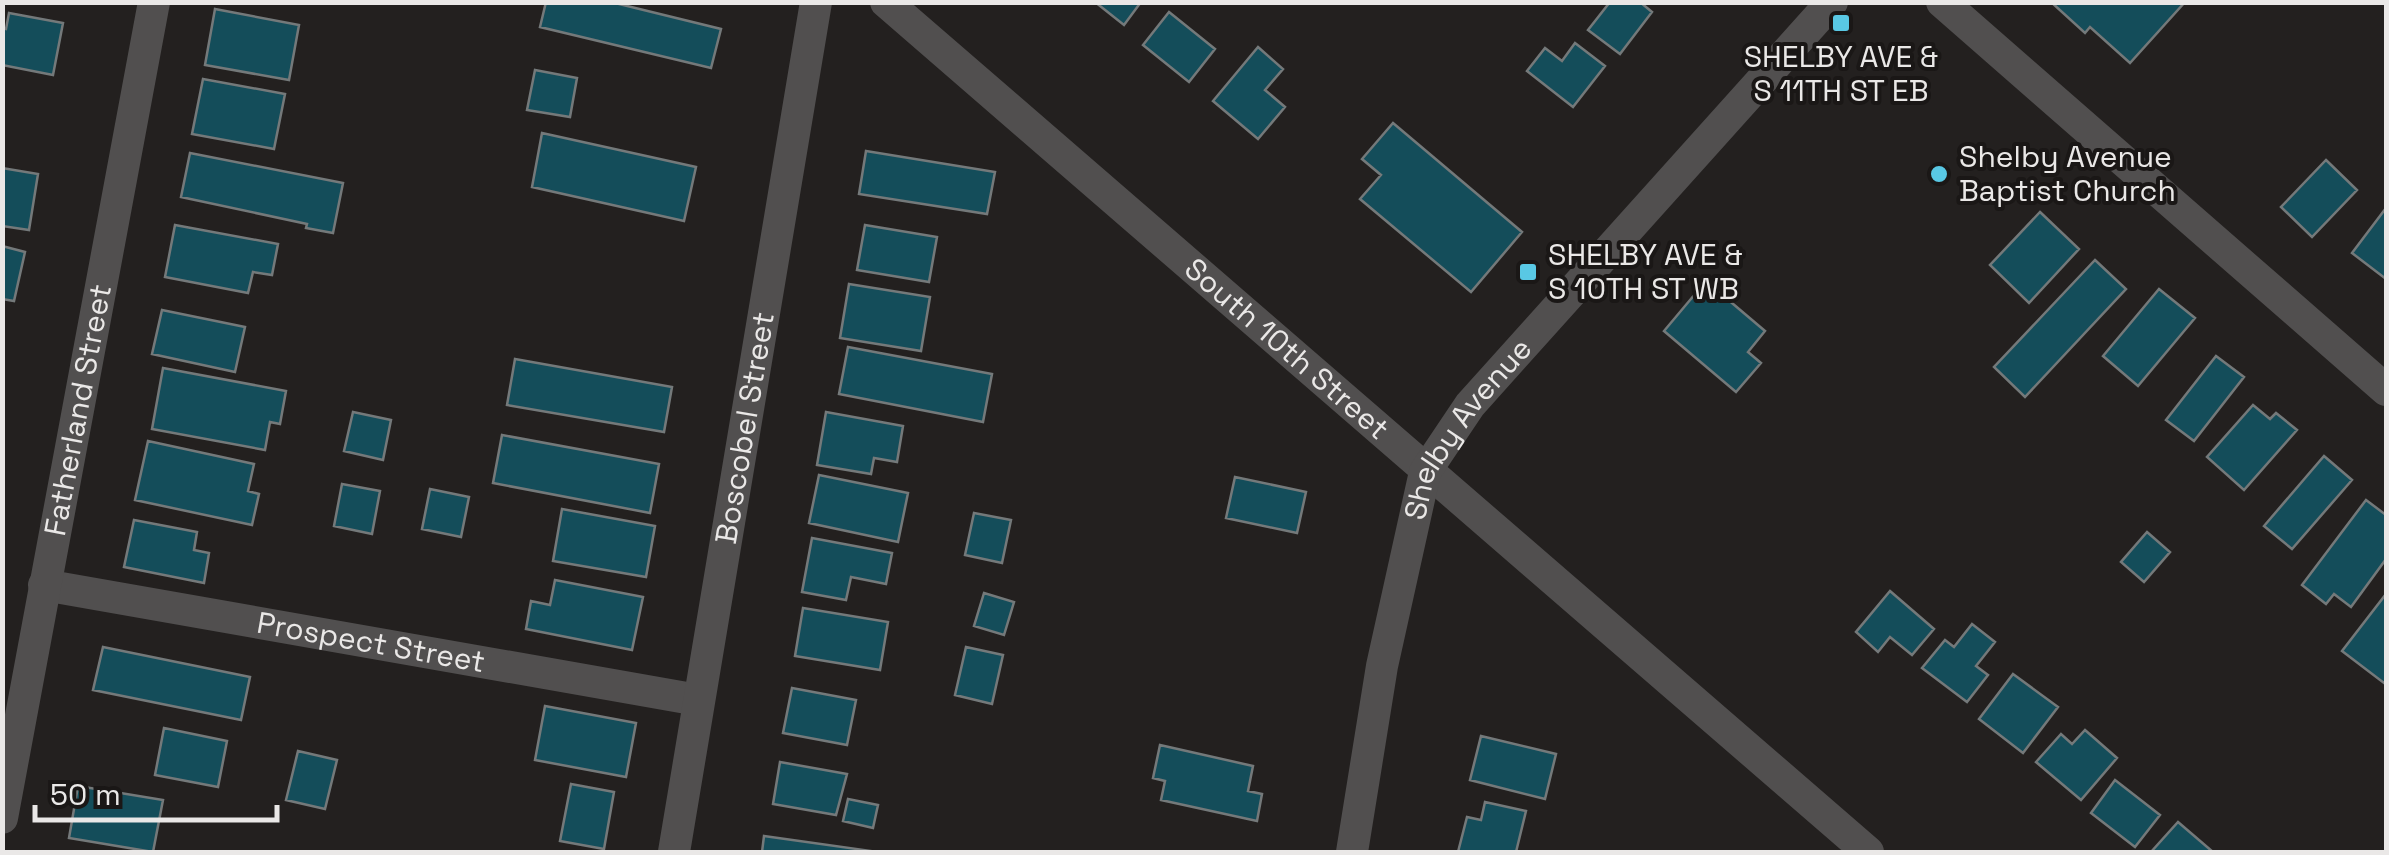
<svg xmlns="http://www.w3.org/2000/svg" width="2389" height="855" viewBox="0 0 2389 855" font-family="'Space Grotesk',sans-serif">
<style>
.building{fill:#144d5a;stroke:#74797a;stroke-width:2.5}
.lines{fill:none;stroke-linecap:round;stroke-linejoin:round}
.minor{stroke:#514f4f;stroke-width:32}
.poi-dot{fill:#59c8e4;stroke:#1a1716;stroke-width:4}
.labels{text-anchor:middle;stroke-width:8;stroke-linejoin:round;paint-order:stroke}
.poi-label{font-size:30px;fill:#eae8e7;stroke:#1a1716;text-anchor:start}
.street-label{font-size:30px;fill:#eae8e7;stroke:#1a1716}
</style>
<rect width="100%" height="100%" fill="#23201f"/>
<path class="building" d="M 546,2 L 611,2 L 721,29 L 711,68 L 540,27 Z
M 1095,2 L 1141,2 L 1124,25 Z
M 1610,2 L 1640,2 L 1652,12 L 1620,54 L 1588,30 Z
M 2051,2 L 2185,2 L 2130,63 L 2090,27 L 2085,33 Z
M 215,9 L 299,25 L 289,80 L 205,65 Z
M 1169,12 L 1215,49 L 1189,82 L 1143,45 Z
M 9,13 L 63,23 L 53,75 L 2,65 L 2,28 L 6,29 Z
M 1575,43 L 1605,66 L 1573,107 L 1527,71 L 1545,48 L 1562,61 Z
M 1258,47 L 1283,69 L 1265,90 L 1285,107 L 1258,139 L 1213,101 Z
M 535,70 L 577,78 L 570,117 L 527,110 Z
M 203,79 L 285,94 L 274,149 L 192,134 Z
M 1393,123 L 1522,232 L 1471,292 L 1360,199 L 1381,175 L 1362,159 Z
M 542,133 L 696,167 L 684,221 L 532,187 Z
M 866,151 L 995,172 L 987,214 L 859,194 Z
M 190,153 L 343,183 L 333,233 L 306,228 L 307,224 L 181,197 Z
M 2326,160 L 2357,190 L 2312,237 L 2281,207 Z
M 2,168 L 38,174 L 29,230 L 2,226 Z
M 2386,208 L 2386,279 L 2352,253 Z
M 2040,212 L 2079,249 L 2029,303 L 1990,265 Z
M 175,225 L 278,244 L 272,275 L 253,272 L 248,293 L 165,277 Z
M 865,225 L 937,237 L 929,282 L 857,270 Z
M 2,246 L 25,252 L 14,301 L 2,299 Z
M 2095,260 L 2126,289 L 2025,397 L 1994,367 Z
M 1706,281 L 1765,331 L 1748,352 L 1761,363 L 1736,392 L 1664,331 Z
M 849,284 L 930,297 L 921,351 L 840,338 Z
M 2159,289 L 2195,318 L 2138,386 L 2103,356 Z
M 162,310 L 245,327 L 235,372 L 152,354 Z
M 848,347 L 992,374 L 983,422 L 839,394 Z
M 2216,356 L 2244,377 L 2194,441 L 2166,420 Z
M 515,359 L 672,387 L 664,432 L 507,405 Z
M 163,368 L 286,391 L 280,424 L 270,422 L 265,450 L 152,429 Z
M 2253,405 L 2270,419 L 2276,413 L 2297,430 L 2244,490 L 2207,457 Z
M 353,412 L 391,420 L 383,460 L 344,451 Z
M 826,412 L 903,426 L 897,462 L 874,458 L 871,474 L 817,465 Z
M 502,435 L 659,464 L 650,513 L 493,483 Z
M 148,441 L 254,464 L 248,491 L 259,494 L 252,525 L 135,500 Z
M 2324,456 L 2352,480 L 2292,549 L 2264,526 Z
M 819,475 L 908,493 L 898,542 L 809,523 Z
M 1235,477 L 1306,492 L 1297,533 L 1226,518 Z
M 342,484 L 380,491 L 372,534 L 334,526 Z
M 430,489 L 469,497 L 461,537 L 422,529 Z
M 2366,500 L 2386,515 L 2386,559 L 2351,607 L 2334,594 L 2326,604 L 2302,585 Z
M 562,509 L 655,526 L 646,577 L 553,561 Z
M 974,513 L 1011,520 L 1002,563 L 965,555 Z
M 134,520 L 197,532 L 194,550 L 209,553 L 204,583 L 124,567 Z
M 2147,532 L 2170,552 L 2144,582 L 2121,562 Z
M 812,538 L 892,553 L 886,584 L 851,577 L 846,600 L 802,592 Z
M 555,580 L 643,597 L 632,650 L 526,629 L 531,601 L 550,605 Z
M 1890,591 L 1934,629 L 1912,655 L 1890,637 L 1878,652 L 1856,632 Z
M 984,593 L 1014,602 L 1004,635 L 974,626 Z
M 2386,594 L 2386,680 L 2384,683 L 2342,651 Z
M 803,608 L 888,622 L 880,670 L 795,656 Z
M 1972,624 L 1995,642 L 1976,666 L 1988,675 L 1967,702 L 1922,668 L 1945,640 L 1954,647 Z
M 103,647 L 250,677 L 241,720 L 93,690 Z
M 966,647 L 1003,655 L 992,704 L 955,695 Z
M 2013,674 L 2058,707 L 2023,753 L 1979,719 Z
M 792,688 L 856,700 L 847,745 L 783,733 Z
M 545,706 L 636,723 L 626,777 L 535,760 Z
M 164,728 L 227,741 L 218,787 L 155,775 Z
M 2085,730 L 2117,758 L 2081,800 L 2036,762 L 2061,734 L 2072,744 Z
M 1481,736 L 1556,754 L 1545,799 L 1470,780 Z
M 1160,745 L 1253,766 L 1248,791 L 1262,794 L 1257,821 L 1161,800 L 1165,781 L 1153,778 Z
M 298,751 L 337,760 L 325,809 L 286,800 Z
M 780,762 L 847,774 L 836,815 L 773,804 Z
M 2115,780 L 2160,815 L 2135,847 L 2091,813 Z
M 571,784 L 614,792 L 604,849 L 560,841 Z
M 78,786 L 163,800 L 153,852 L 69,838 Z
M 848,799 L 878,805 L 873,828 L 843,821 Z
M 1485,802 L 1526,811 L 1516,852 L 1458,852 L 1467,817 L 1481,820 Z
M 2178,822 L 2213,852 L 2151,852 Z
M 764,836 L 871,851 L 871,852 L 762,852 Z"/>
<g class="lines">
<g class="minor">
<path id="s1" d="M 886,2 L 1868,852"/>
<path d="M 1942,2 L 2386,390"/>
<path id="s2" d="M 44,585 L 698,700"/>
<path id="s3" d="M 2,818 L 154,2"/>
<path id="s4" d="M 674,852 L 816,2"/>
<path id="s5" d="M 1352,852 L 1382,666 L 1425,472 L 1470,405 L 1832,2"/>
</g>
</g>
<g class="poi-dot">
<rect x="1831" y="13" width="20" height="20" rx="5"/>
<circle cx="1939" cy="174" r="10"/>
<rect x="1518" y="262" width="20" height="20" rx="5"/>
</g>
<g class="labels">
<g class="poi-label">
<text x="1841" y="67" text-anchor="middle">SHELBY AVE &amp;<tspan x="1841" dy="34">S 11TH ST EB</tspan></text>
<text x="1959" y="167">Shelby Avenue<tspan x="1959" dy="34">Baptist Church</tspan></text>
<text x="1548" y="265">SHELBY AVE &amp;<tspan x="1548" dy="34">S 10TH ST WB</tspan></text>
</g>
<g class="street-label">
<text dy="10" stroke="none"><textPath href="#s1" startOffset="530">South 10th Street</textPath></text>
<text dy="10" stroke="none"><textPath href="#s3" startOffset="415">Fatherland Street</textPath></text>
<text dy="10" stroke="none"><textPath href="#s4" startOffset="430">Boscobel Street</textPath></text>
<text dy="10" stroke="none"><textPath href="#s5" startOffset="445">Shelby Avenue</textPath></text>
<text dy="10" stroke="none"><textPath href="#s2" startOffset="332">Prospect Street</textPath></text>
</g>
</g>
<rect width="2389" height="855" fill="none" stroke="#eae8e7" stroke-width="10"/>
<path d="M35 805v15h242v-15" fill="none" stroke="#eae8e7" stroke-width="5"/>
<text x="50" y="805" font-size="30" fill="#eae8e7" stroke="#1a1716" stroke-width="8" paint-order="stroke">50 m</text>
</svg>
